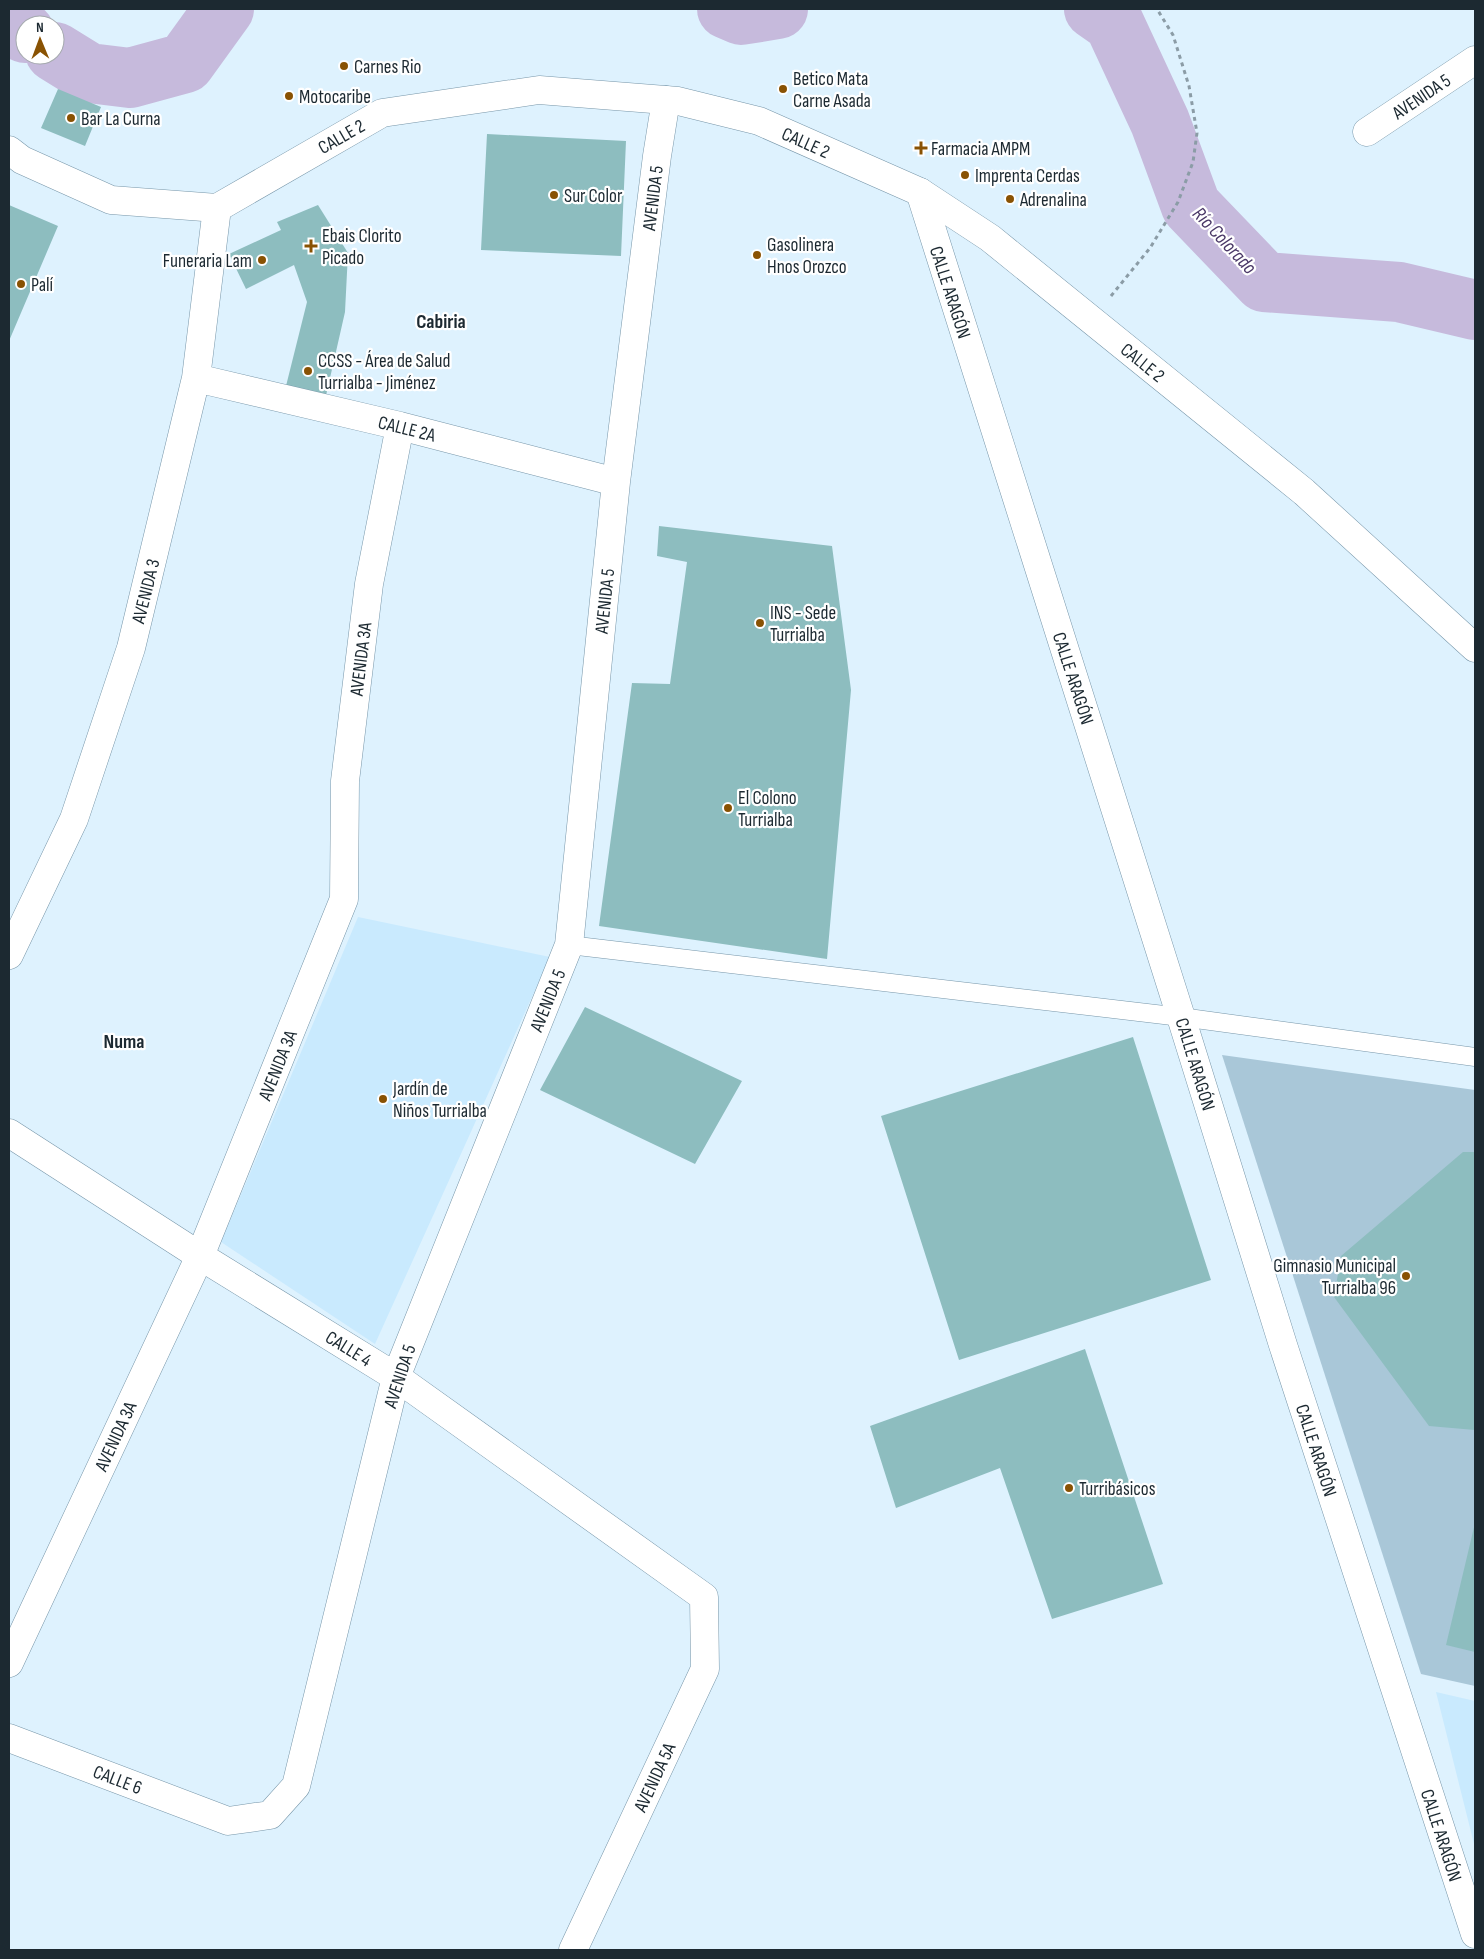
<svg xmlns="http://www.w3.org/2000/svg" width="1484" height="1959" viewBox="0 0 1484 1959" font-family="'Sofia Sans Condensed',sans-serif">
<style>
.built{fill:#c9eafe}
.green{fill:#a9c7d8}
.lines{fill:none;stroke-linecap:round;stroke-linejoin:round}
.river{stroke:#c6badc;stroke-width:60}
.building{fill:#8dbdbf}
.lane-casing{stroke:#7796a9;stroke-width:19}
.street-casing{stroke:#7796a9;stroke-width:29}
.primary-casing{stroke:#7796a9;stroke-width:29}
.path{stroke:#8b9ca6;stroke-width:3;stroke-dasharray:4 4;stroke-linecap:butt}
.lane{stroke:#fff;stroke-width:18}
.street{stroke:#fff;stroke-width:28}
.primary{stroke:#fff;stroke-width:28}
.poi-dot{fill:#895203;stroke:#fff;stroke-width:2}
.labels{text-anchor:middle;stroke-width:4.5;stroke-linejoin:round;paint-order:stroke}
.poi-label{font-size:19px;fill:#1c2931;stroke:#fff;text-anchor:start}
.street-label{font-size:19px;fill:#1c2931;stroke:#fff}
.water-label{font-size:20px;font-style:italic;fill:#4a3867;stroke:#fff}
.neighbourhood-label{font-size:20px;font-weight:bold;fill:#1c2931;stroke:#fff}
</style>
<rect width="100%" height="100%" fill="#def2fe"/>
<path class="built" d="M 358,917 L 550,957 L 375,1344 L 221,1242 Z
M 1436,1692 L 1475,1701 L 1475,1848 Z"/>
<path class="green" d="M 1222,1055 L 1475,1090 L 1475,1686 L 1421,1674 Z"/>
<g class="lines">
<path class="river" d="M 727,9 L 741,15 L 778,9
M 1094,9 L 1114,23 L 1160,122 L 1191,206 L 1264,282 L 1399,292 L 1475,310
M 9,18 L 25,33
M 55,52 L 89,73 L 130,78 L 185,63 L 224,9"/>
</g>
<path class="building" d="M 58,89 L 101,107 L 85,146 L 41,128 Z
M 487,134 L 626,141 L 621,256 L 481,250 Z
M 9,205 L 58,226 L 9,341 Z
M 318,205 L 348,253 L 345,312 L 325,400 L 285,390 L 307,302 L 294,265 L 246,289 L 229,254 L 281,230 L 277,222 Z
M 659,526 L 832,546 L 851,690 L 827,959 L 599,926 L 632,683 L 670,684 L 687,562 L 657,556 Z
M 585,1007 L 742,1081 L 695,1164 L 540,1090 Z
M 1133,1037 L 1211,1280 L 959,1360 L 881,1116 Z
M 1463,1152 L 1475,1152 L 1475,1430 L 1429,1426 L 1334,1297 L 1341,1256 Z
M 1085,1349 L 1163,1584 L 1052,1619 L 1000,1468 L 896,1508 L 870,1426 Z
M 1475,1523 L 1475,1652 L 1446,1645 Z"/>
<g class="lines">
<g class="lane-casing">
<path id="lane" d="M 569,945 L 1181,1017 L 1475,1057"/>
</g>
<g class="street-casing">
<path id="street" d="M 1367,132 L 1475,60
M 920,192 L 1181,1017 L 1283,1345 L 1475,1934
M 196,378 L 400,426 L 616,482
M 9,955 L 74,819 L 131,648 L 196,378 L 217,208
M 9,1133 L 200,1256 L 396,1377 L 704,1597 L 705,1669 L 573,1950
M 9,1663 L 200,1256 L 344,899 L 345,781 L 369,584 L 400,426
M 9,1738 L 228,1821 L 270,1815 L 296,1786 L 396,1377 L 569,945 L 616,482 L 657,156 L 666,100"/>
</g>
<g class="primary-casing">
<path id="primary" d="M 9,150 L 22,160 L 111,200 L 217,208 L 382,113 L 539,90 L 678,101 L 759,121 L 920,192 L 990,238 L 1304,492 L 1475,648"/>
</g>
<path class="path" d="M 1111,296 L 1150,248 L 1178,202 L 1193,162 L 1197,133 L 1189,86 L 1173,35 L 1157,9"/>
<use href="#lane" class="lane"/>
<use href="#street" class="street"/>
<use href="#primary" class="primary"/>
</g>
<g class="poi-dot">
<circle cx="344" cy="66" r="5"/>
<circle cx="783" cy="89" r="5"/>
<circle cx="289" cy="96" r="5"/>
<circle cx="71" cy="118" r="5"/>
<path d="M918.5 140.5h5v5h5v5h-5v5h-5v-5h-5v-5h5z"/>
<circle cx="965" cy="175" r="5"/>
<circle cx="554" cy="195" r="5"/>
<circle cx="1010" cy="199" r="5"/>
<path d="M308.5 238.5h5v5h5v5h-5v5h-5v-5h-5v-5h5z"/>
<circle cx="757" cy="255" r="5"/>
<circle cx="262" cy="260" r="5"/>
<circle cx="21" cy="284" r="5"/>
<circle cx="308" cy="371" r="5"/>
<circle cx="760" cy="623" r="5"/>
<circle cx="728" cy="808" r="5"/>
<circle cx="383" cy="1099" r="5"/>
<circle cx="1406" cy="1276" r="5"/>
<circle cx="1069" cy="1488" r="5"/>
</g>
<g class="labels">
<g class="poi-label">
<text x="354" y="73">Carnes Rio</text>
<text x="793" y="85">Betico Mata<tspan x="793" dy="22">Carne Asada</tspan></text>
<text x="299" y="103">Motocaribe</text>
<text x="81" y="125">Bar La Curna</text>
<text x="931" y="155">Farmacia AMPM</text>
<text x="975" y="182">Imprenta Cerdas</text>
<text x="564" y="202">Sur Color</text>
<text x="1020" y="206">Adrenalina</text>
<text x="322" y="242">Ebais Clorito<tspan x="322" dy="22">Picado</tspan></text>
<text x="767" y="251">Gasolinera<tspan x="767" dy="22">Hnos Orozco</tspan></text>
<text x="252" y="267" text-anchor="end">Funeraria Lam</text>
<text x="31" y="291">Palí</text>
<text x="318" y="367">CCSS - Área de Salud<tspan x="318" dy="22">Turrialba - Jiménez</tspan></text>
<text x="770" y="619">INS - Sede<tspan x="770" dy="22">Turrialba</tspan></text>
<text x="738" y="804">El Colono<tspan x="738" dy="22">Turrialba</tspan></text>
<text x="393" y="1095">Jardín de<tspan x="393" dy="22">Niños Turrialba</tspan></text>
<text x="1396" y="1272" text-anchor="end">Gimnasio Municipal<tspan x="1396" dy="22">Turrialba 96</tspan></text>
<text x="1079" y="1495">Turribásicos</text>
</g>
<g class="street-label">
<text transform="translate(1421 96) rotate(-34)" y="7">AVENIDA 5</text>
<text transform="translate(341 136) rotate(-30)" y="7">CALLE 2</text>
<text transform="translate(806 142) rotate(24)" y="7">CALLE 2</text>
<text transform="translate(652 198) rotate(-83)" y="7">AVENIDA 5</text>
<text transform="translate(951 292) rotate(72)" y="7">CALLE ARAGÓN</text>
<text transform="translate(1143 362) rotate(39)" y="7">CALLE 2</text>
<text transform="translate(407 428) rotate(14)" y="7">CALLE 2A</text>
<text transform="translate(145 591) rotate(-76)" y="7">AVENIDA 3</text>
<text transform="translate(604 601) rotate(-84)" y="7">AVENIDA 5</text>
<text transform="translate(360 659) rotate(-83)" y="7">AVENIDA 3A</text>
<text transform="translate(1074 678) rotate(72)" y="7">CALLE ARAGÓN</text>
<text transform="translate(547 1000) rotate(-68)" y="7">AVENIDA 5</text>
<text transform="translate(1196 1064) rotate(73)" y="7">CALLE ARAGÓN</text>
<text transform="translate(277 1065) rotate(-68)" y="7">AVENIDA 3A</text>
<text transform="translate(349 1348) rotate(32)" y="7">CALLE 4</text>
<text transform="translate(399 1376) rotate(-72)" y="7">AVENIDA 5</text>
<text transform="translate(115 1436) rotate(-65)" y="7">AVENIDA 3A</text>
<text transform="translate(1317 1450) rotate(72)" y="7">CALLE ARAGÓN</text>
<text transform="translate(654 1777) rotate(-65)" y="7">AVENIDA 5A</text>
<text transform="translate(118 1779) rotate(21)" y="7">CALLE 6</text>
<text transform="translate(1442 1835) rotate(72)" y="7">CALLE ARAGÓN</text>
</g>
<g class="water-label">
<text transform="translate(1225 240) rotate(47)" y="7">Río Colorado</text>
</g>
<g class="neighbourhood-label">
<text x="441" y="328">Cabiria</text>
<text x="124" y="1048">Numa</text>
</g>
</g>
<rect width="1484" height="1959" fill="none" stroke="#1c2931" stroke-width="20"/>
<g transform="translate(40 40) rotate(359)"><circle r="24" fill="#ffffff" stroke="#a4a9ad"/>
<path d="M0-4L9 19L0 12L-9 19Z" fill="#895203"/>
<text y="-8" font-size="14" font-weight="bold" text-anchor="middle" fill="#1c2931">N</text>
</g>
</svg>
